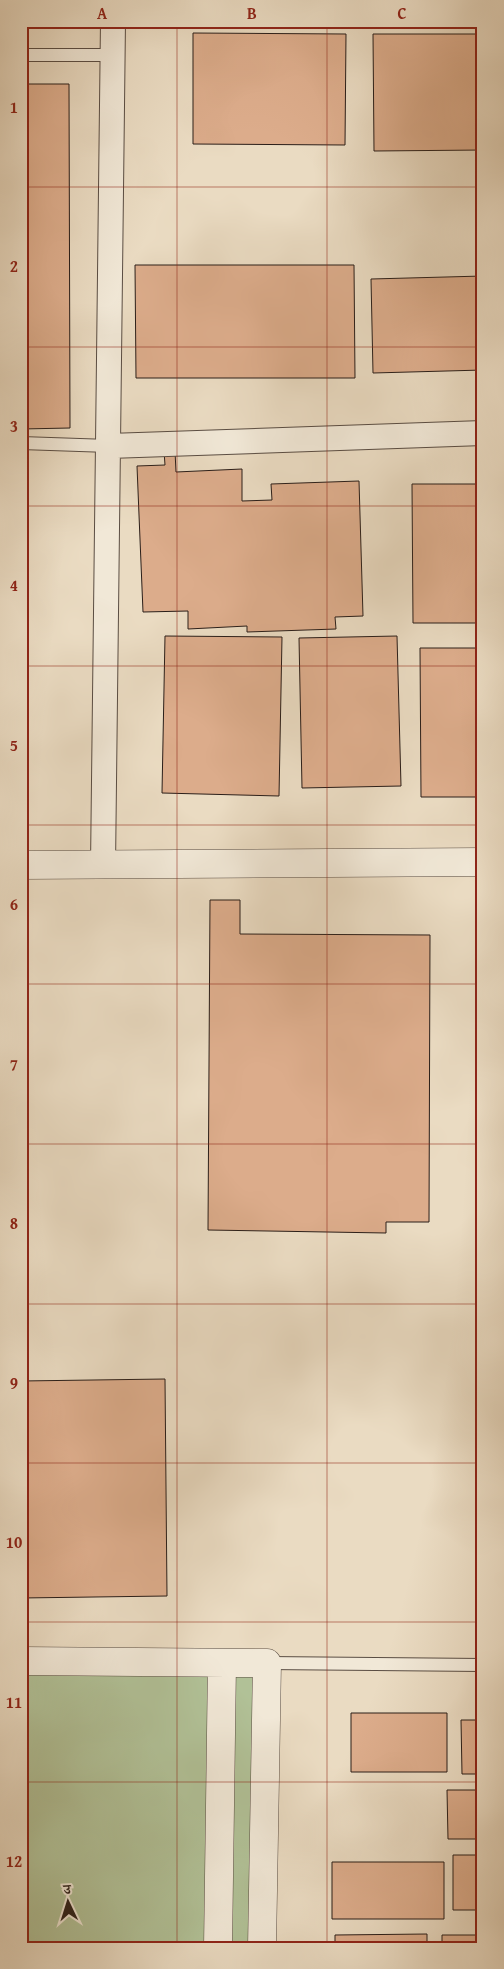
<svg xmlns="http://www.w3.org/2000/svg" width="504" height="1969" viewBox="0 0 504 1969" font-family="'Gentium Book Plus','Noto Serif Devanagari',serif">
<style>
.green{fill:#b1c197;stroke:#6e7058}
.building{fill:#dcac8b;stroke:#2a1e19}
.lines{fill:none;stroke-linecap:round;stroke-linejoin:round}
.service-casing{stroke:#5a4d43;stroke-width:14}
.minor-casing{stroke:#5a4d43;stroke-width:26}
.tertiary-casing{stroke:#5a4d43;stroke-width:29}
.service{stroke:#f1e8d7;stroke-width:12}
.minor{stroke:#f1e8d7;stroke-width:24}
.tertiary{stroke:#f1e8d7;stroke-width:28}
.grid{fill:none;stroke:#8f2418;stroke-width:1;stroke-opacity:0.55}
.neatline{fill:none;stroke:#8f2418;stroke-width:2}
.grid-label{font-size:16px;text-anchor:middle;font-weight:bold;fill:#8f2418}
</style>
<rect width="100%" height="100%" fill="#eadbc2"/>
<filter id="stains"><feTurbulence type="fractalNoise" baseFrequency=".004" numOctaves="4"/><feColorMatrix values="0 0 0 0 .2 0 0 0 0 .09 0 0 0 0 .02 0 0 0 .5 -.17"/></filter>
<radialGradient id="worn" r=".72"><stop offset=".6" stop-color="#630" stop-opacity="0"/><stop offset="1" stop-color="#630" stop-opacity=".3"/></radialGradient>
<path class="green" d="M 21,1661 L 267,1663 L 255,1948 L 21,1948 Z"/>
<path class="building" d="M 193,33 L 346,34 L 345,145 L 193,144 Z
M 373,34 L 483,34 L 483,150 L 374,151 Z
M 21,84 L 69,84 L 70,428 L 21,429 Z
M 135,265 L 354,265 L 355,378 L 136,378 Z
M 483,276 L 483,370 L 373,373 L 371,279 Z
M 164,451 L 175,451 L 176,472 L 242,469 L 242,501 L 272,500 L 271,484 L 359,481 L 363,616 L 335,617 L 336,629 L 247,632 L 247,626 L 188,629 L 188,611 L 143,612 L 137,466 L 165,465 Z
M 412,484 L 483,484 L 483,623 L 413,623 Z
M 165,636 L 282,637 L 279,796 L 162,793 Z
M 397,636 L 401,786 L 302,788 L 299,638 Z
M 420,648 L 483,648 L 483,797 L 421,797 Z
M 210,900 L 240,900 L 240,934 L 430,935 L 429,1222 L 386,1222 L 386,1233 L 208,1230 Z
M 165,1379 L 167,1596 L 21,1598 L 21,1381 Z
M 351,1713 L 447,1713 L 447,1772 L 351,1772 Z
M 461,1720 L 483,1720 L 483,1774 L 462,1774 Z
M 447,1790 L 483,1790 L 483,1839 L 448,1839 Z
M 453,1855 L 483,1855 L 483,1910 L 453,1910 Z
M 332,1862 L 444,1862 L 444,1919 L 332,1919 Z
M 427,1934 L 427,1948 L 335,1948 L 335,1935 Z
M 442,1935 L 483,1935 L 483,1948 L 442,1948 Z"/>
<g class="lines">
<g class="service-casing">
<path id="service" d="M 21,55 L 113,55
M 21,443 L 109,446
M 267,1663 L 483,1665"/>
</g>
<g class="minor-casing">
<path id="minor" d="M 109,446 L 483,433
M 103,866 L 113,21"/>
</g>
<g class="tertiary-casing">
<path id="tertiary" d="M 21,865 L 483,862
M 21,1661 L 267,1663 L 262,1948
M 218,1948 L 222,1663"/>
</g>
<use href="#service" class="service"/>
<use href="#minor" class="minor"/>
<use href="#tertiary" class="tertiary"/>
</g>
<path class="grid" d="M 177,21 L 177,1948M 327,21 L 327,1948M 21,187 L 483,187M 21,347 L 483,347M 21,506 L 483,506M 21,666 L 483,666M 21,825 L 483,825M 21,984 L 483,984M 21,1144 L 483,1144M 21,1304 L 483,1304M 21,1463 L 483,1463M 21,1622 L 483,1622M 21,1782 L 483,1782"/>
<rect width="504" height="1969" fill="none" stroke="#eadbc2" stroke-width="55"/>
<g transform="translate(68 1902) rotate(356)" stroke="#f1e8d7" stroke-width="4" paint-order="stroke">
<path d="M0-4L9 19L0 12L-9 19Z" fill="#2a1e19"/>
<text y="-8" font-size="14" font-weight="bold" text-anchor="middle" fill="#2a1e19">उ</text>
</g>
<rect x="28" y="28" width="448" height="1914" class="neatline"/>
<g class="grid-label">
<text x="102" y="19">A</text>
<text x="252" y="19">B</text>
<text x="402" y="19">C</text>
<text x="14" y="113">1</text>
<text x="14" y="272">2</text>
<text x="14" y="432">3</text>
<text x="14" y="591">4</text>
<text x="14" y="751">5</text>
<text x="14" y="910">6</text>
<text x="14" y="1070">7</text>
<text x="14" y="1229">8</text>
<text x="14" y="1389">9</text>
<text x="14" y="1548">10</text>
<text x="14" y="1708">11</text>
<text x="14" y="1867">12</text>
</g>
<rect width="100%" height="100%" filter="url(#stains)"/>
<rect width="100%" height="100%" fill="url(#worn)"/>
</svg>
